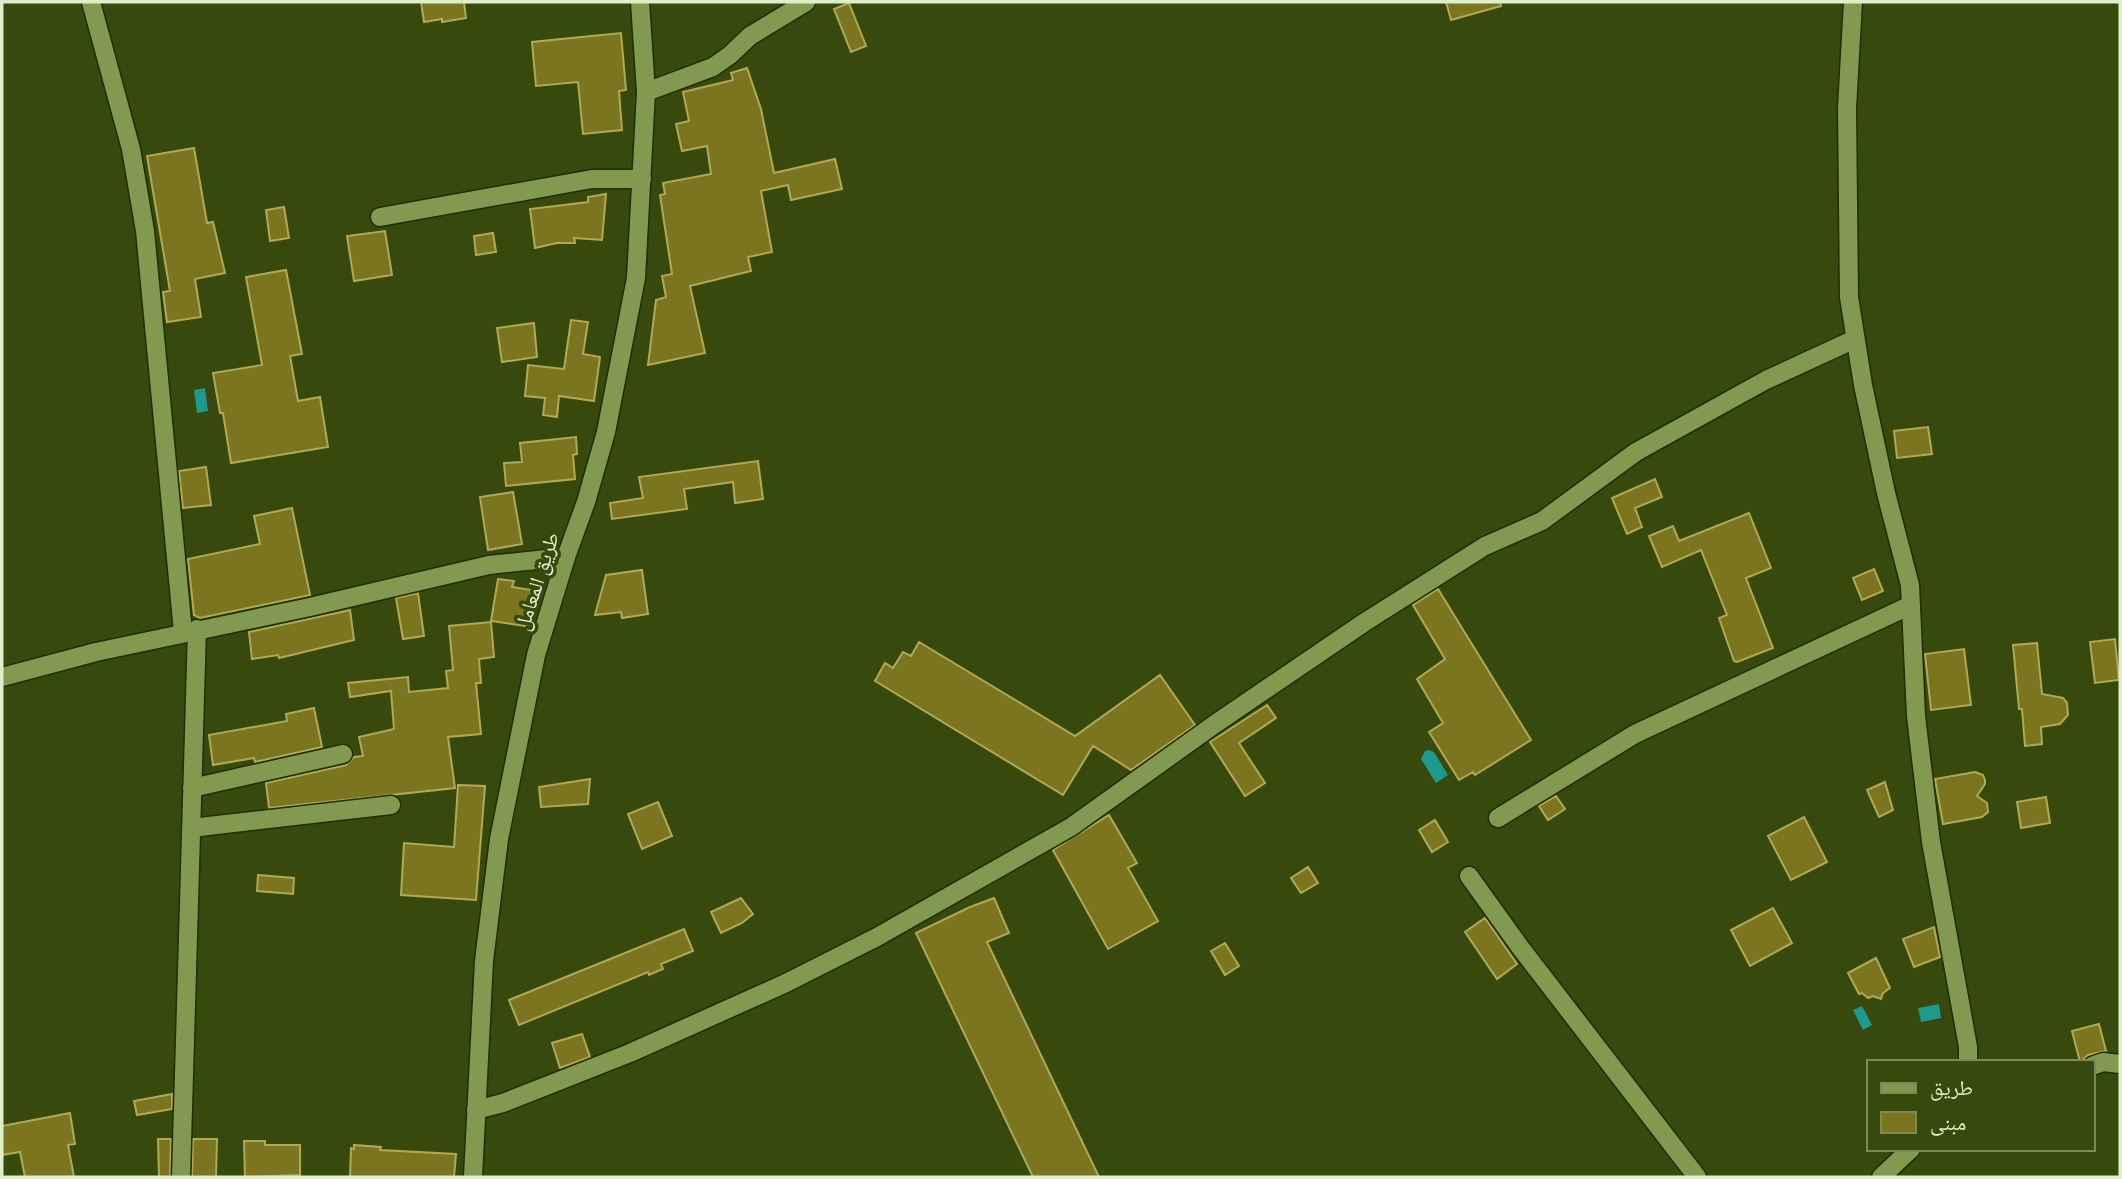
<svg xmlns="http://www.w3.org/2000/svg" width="2122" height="1179" viewBox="0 0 2122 1179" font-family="Ubuntu,'Noto Naskh Arabic',sans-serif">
	<rect width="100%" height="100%" fill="#37490d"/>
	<path fill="#1d9a8e" d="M205,388L208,411L197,413L194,390Z
		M1429,750L1434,752L1448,775L1436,783L1421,759L1425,751Z
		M1939,1004L1941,1018L1921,1022L1918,1008Z
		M1862,1006L1872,1025L1863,1030L1853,1010Z"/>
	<path fill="#7c7520" stroke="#b0a956" stroke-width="2" d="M421,2H464L466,18L442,22V19L424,22Z
		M1446,2H1500L1501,6L1451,20Z
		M849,3L866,46L851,52L834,9Z
		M621,33L626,90L619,91L622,130L583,134L578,82L536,86L532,42Z
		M747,68L761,109L774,173L835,159L842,189L791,200L788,185L761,191L772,252L748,257L751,271L690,286L705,353L648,365L656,300L666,297L662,276L672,274L660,195L665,194L663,183L711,174L707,146L682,151L676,124L689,121L683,92L733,80L731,73Z
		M194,148L207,223L213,222L225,273L195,279L201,317L167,322L163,292L170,291L147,156Z
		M606,194L602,240L574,238L575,243H557L535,248L530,209L588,202V197Z
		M284,207L289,238L270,241L266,210Z
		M385,231L392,275L354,281L347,236Z
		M493,233L496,252L476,255L474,236Z
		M286,270L302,354L290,356L298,401L320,397L328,447L231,463L223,413H220L213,373L262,365L246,277Z
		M571,320L588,322L583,354L600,357L594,401L559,396L557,417L543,415L545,398L525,396L528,365L564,369Z
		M534,323L537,357L502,362L497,328Z
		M1928,427L1932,454L1897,458L1894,431Z
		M576,437L577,454L573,455L575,479L506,486L504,463L522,462L520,443Z
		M758,461L763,499L735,503L733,482L684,489L687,509L612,519L610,503L643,498L639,477Z
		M206,467L211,505L183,508L179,471Z
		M1655,479L1662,497L1635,508L1642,527L1627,534L1612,498Z
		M513,492L522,544L488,550L480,497Z
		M292,508L310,595L200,618L194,615L188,559L260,544L254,516Z
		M1749,513L1771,568L1746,578L1773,648L1737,662L1734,661L1719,618L1727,615L1701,550L1662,567L1649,536L1673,526L1679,541Z
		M1874,569L1883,591L1862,600L1853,578Z
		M642,570L648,614L622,618L621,612L595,615L606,575Z
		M498,579L514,581L512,587L538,591L533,627L491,621Z
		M1438,589L1531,740L1475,775L1473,772L1459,780L1429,732L1443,723L1417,679L1445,659L1413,605Z
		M418,593L424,636L403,639L396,598Z
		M350,610L354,640L279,658L278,655L252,659L249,632Z
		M491,622L494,657L479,659L481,683H476L481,734L448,737L455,788L269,808L266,783L346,765L354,757L363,756L359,737L394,729L391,691L350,697L348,683L408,677L409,692L448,688L446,671L453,670L449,626Z
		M2115,639L2119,680L2095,683L2090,642Z
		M919,642L1075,736L1160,675L1195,725L1131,770L1093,746L1063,795L875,681L885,663L893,668L903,652L911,656Z
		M2037,643L2042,694L2063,698L2067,703L2068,715L2060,724L2041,727L2042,744L2025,746L2022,709H2019L2013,645Z
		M1964,649L1971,705L1931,710L1925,654Z
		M1267,705L1276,718L1239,743L1265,783L1245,796L1210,742Z
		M314,708L322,747L255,762L254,758L213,765L209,735L287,721L286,714Z
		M1975,772L1983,775L1985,780V784L1977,796L1987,803L1988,812L1982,817L1943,824L1935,779Z
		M590,779L588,804L541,807L539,787Z
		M1885,782L1893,810L1879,817L1867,790Z
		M458,785L485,786L476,900L401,895L404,843L454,847Z
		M1556,796L1565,809L1548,820L1539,806Z
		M2046,797L2050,823L2021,828L2017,802Z
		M658,802L672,836L642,849L628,814Z
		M1109,815L1137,863L1128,868L1158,921L1108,949L1053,850Z
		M1804,817L1827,862L1791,880L1768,836Z
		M1435,820L1448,842L1432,852L1419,830Z
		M1308,867L1318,883L1301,893L1291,878Z
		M258,875L294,878L293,894L257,891Z
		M741,898L753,914L742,923L721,933L711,912Z
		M994,898L1009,933L987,942L1099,1177H1033L916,933L970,907Z
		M1773,908L1792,943L1750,966L1731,930Z
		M1485,918L1517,964L1497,979L1465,932Z
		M1934,927L1940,957L1914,967L1903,939Z
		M684,929L693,951L661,964L663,969L649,975L648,972L519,1025L509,1000Z
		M1225,943L1239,966L1225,975L1211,951Z
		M1876,958L1890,988L1883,993L1881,999L1873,996L1868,998L1862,993L1859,994L1848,973Z
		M2099,1024L2106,1051L2088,1055L2080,1062L2072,1031Z
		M582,1034L590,1057L560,1068L552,1043Z
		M172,1094V1109L137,1115L134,1101Z
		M70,1113L75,1144L68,1145L74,1177H25L20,1152L2,1155V1126Z
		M158,1139H171L170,1177H159Z
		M193,1139H217L216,1177H192Z
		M244,1141H265V1145H300V1175L245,1177Z
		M354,1145L381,1147L380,1150L456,1154L454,1177H350L351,1148L354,1149Z"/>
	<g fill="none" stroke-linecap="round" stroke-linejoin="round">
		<g stroke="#212d04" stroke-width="21">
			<path id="street" d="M91,2L131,149L145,231L183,632
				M1853,2L1847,108L1849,297L1863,385L1886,493L1910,585L1916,716L1931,842L1968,1047V1062
				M646,92L713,67L730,55L750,36L806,2
				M380,217L592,179H642
				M2,677L96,652L310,607L489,565L566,557
				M192,788L343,754
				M1498,818L1635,734L1911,605
				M191,828L391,805
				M1469,876L1520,947L1697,1177
				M2092,1066L2103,1062L2120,1064
				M476,1110L503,1103L630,1053L786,983L877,937L1071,827L1215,724L1365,622L1485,546L1542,521L1636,452L1766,380L1855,339
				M181,1177L197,629
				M1881,1177L1911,1149"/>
		</g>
		<g stroke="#212d04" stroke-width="21">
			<path id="secondary" d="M473,1177L484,961L499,839L536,655L566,557L586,502L606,432L636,278L646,92L640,2"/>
		</g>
		<use href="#street" stroke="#819a4f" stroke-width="18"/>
		<use href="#secondary" stroke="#819a4f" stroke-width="18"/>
	</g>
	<g text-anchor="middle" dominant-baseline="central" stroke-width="7" stroke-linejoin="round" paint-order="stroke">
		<g font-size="21" fill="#e0efc9" stroke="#37490d">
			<text transform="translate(536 581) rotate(-72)">طريق المعامل</text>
		</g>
	</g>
	<rect width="2122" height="1179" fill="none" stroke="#e0efc9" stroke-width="7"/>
	<rect x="1867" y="1060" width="228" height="91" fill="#37490d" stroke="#7b8b58" stroke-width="2"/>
	<rect x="1881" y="1083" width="35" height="10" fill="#819a4f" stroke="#7b8b58" stroke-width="2"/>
	<text x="1930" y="1095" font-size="21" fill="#e0efc9">طريق</text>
	<rect x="1881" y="1112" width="35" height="21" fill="#7c7520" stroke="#7b8b58" stroke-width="2"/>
	<text x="1930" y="1130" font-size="21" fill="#e0efc9">مبنى</text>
</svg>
